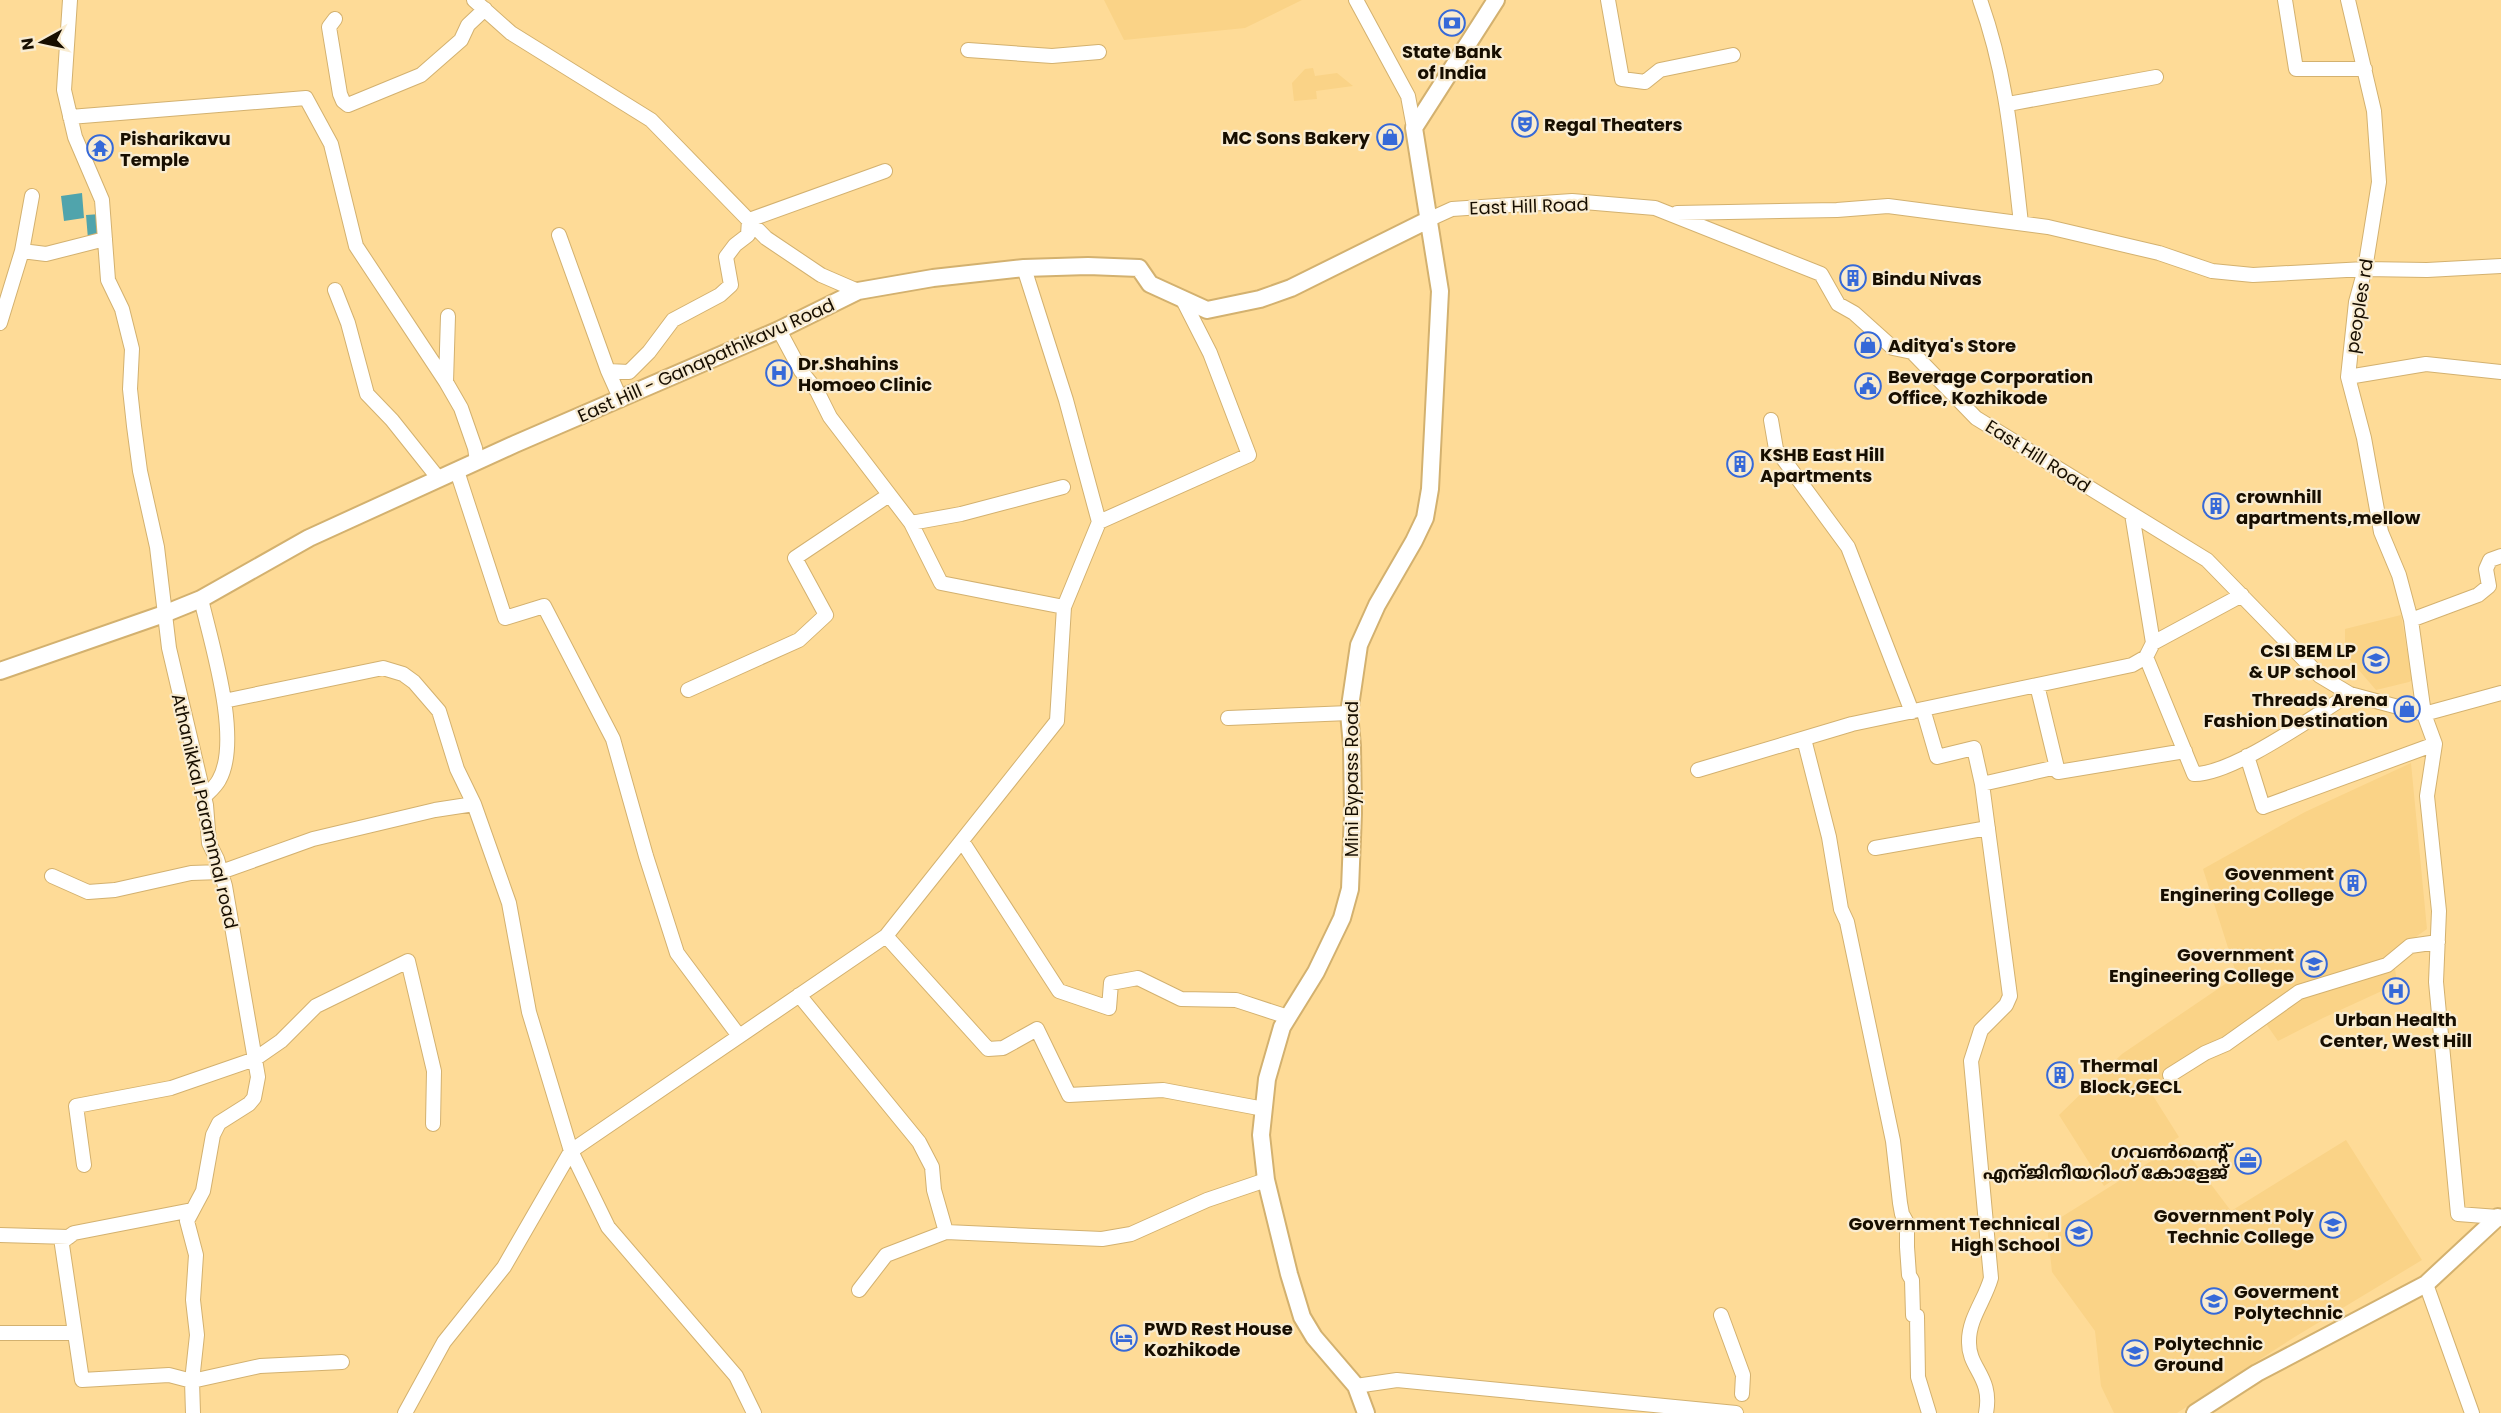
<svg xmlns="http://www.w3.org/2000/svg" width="2501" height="1413" viewBox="0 0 2501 1413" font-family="Poppins,'Noto Sans Malayalam',sans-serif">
	<rect width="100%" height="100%" fill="#fedb97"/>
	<path fill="#fad387" d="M1104,0H1302L1245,28L1124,40Z
		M1313,68L1315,76L1337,73L1353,86L1316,91L1317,99L1294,101L1292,83L1305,69Z
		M2401,615L2412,680L2409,682L2376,690L2345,654V629Z
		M2411,763L2427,929L2393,953L2397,984L2323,1018L2278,1041L2262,1018L2150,1091L2179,1137L2104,1186L2059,1115L2122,1054L2237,976L2203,869L2305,812Z
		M2346,1140L2422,1260L2293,1338L2177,1413H2114L2101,1386L2095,1331L2052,1272L2047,1226L2180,1143L2231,1211Z"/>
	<path fill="#50a4ac" d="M82,193L84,218L64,221L61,196Z
		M101,214L103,237L88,239L86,215Z"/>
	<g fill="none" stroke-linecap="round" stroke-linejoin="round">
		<g stroke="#d3b16f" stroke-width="16">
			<path id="minor" d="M70,0L64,90L75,137L102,200L108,280L122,309L132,349L130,389L134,426L140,471L157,547L169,648L206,805L209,843L217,859L225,886L258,1077L254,1098L249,1104L219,1123L213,1135L203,1191L187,1221L196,1255L193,1300L197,1335L192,1381L193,1413
				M474,0L511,33L651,120L766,238L821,275L858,291
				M1356,0L1408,96L1414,128
				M1608,0L1622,79L1645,82L1660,70L1733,55
				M1980,0C2007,75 2012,145 2021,223
				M2285,0L2296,69H2365
				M2348,0L2374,111L2379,182L2365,269L2356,302L2348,377L2364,438L2381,532L2399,575L2411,620L2424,714L2435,744L2427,796L2439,911L2436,982L2458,1214L2498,1217
				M335,19L329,27L340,94L343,101L348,105L421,75L461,40L468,25L485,9
				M968,50L1052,56L1099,52
				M2008,104L2156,77
				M70,117L306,98L331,144L356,246L446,382
				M1677,213L1837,210L1888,206L2048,227L2159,253L2212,271L2253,275L2365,269L2427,270L2501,266
				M1430,219L1452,209L1572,201L1655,208L1821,274L1838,304L1854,313L1893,348L1912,352L1976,418L2207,560L2320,676L2350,694L2424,714L2501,693
				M559,235L608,371L621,400
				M22,251L46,254L105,239
				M335,290L348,323L367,394L392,420L439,479
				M448,316L446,382L461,408L475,448L477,461
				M0,323L22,251L32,196
				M779,330L801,371L817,391L830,417L911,523L961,514L1063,487
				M608,371L629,372L649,352L673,320L720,295L731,285L726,257L735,245L748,235L749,220L885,171
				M2348,377L2426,364L2501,372
				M1771,420L1776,449L1848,547L1912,712
				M457,471L505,618L544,606L613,739L646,856L677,953L739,1036
				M1099,522L1249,455L1210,353L1183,300
				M911,523L941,583L1064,607
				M201,599C211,642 242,740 219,780C216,786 209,792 204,797
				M2411,620L2478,595L2489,586L2486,569L2490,560L2501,556
				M2153,643L2242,595
				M2146,657L2194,774C2232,775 2315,715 2350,694
				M2037,685L2058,772L2185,751
				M688,690L799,640L826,615L795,558L889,495
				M224,701L383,668L403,674L414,682L439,711L457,769L474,804
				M1923,709L1937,757L1974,748L1982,784L2057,767
				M1228,718L1349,713
				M1804,739L1829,837L1841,909L1847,922L1893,1141L1900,1203L1902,1214L1907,1223V1247L1909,1275L1912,1280L1913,1315L1917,1316L1918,1377L1929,1413
				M2247,756L2263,807L2435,744
				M1698,770L1852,724L2132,665L2146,657L2153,643L2132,514
				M1982,784L2010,996L2006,1005L1981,1030L1971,1061L1991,1278C1985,1300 1969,1318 1969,1341C1968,1369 1993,1376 1986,1413
				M962,841L1059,991L1109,1008L1111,983L1138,978L1181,999L1236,1000L1288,1017
				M1875,848L1988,828
				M52,876L88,892L115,890L191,873L221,872L313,839L435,810L474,804L509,903L529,1012L571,1151L608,1227L736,1376L754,1413
				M886,936L988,1049L1003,1048L1037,1029L1069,1095L1163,1090L1264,1109
				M799,995L919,1142L932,1167L934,1190L946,1232
				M2170,1075L2205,1053L2226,1044L2299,992L2387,965L2410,946L2438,942
				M84,1165L76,1106L171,1088L255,1059L281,1041L316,1006L408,961L434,1071L433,1124
				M192,1210L74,1233L63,1241L62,1245L82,1380L169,1375L192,1381L260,1366L342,1362
				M0,1235L69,1237
				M2426,1284L2472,1413
				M859,1290L886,1255L946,1232L1102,1239L1131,1234L1207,1200L1266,1180
				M1721,1315L1743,1375L1742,1394
				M0,1333H75
				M1356,1386L1397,1380L1736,1413
				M405,1413L444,1342L504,1267L571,1151L886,936L1057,721L1064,607L1099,522L1066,400L1024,268"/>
		</g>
		<g stroke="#d3b16f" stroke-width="20">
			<path id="major" d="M0,671L164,614L201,599L309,538L515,444L779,330L858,291L933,278L1024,268L1088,266L1139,268L1150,284L1207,310L1260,299L1291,288L1430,219
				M1366,1413L1356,1386L1314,1337L1302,1317L1289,1274L1266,1180L1261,1135L1267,1079L1282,1027L1316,972L1342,918L1350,889L1353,813L1352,746L1349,713L1359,645L1377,605L1414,541L1425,518L1430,489L1440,291L1414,128L1496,0
				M2195,1413L2257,1373L2426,1284L2498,1217L2501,1218"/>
		</g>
		<use href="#minor" stroke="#fff" stroke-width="14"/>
		<use href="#major" stroke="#fff" stroke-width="16"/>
	</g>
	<defs>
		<g id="bank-ring" transform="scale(1.35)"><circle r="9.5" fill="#f9ecd1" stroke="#3669d8" stroke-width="1.5"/><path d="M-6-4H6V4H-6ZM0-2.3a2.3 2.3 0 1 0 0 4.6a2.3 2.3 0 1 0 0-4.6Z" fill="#3669d8"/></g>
		<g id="theatre-ring" transform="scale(1.35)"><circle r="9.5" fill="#f9ecd1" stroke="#3669d8" stroke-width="1.5"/><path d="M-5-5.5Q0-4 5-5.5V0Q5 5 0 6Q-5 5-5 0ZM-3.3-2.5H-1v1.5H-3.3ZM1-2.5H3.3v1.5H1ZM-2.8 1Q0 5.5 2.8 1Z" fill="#3669d8"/></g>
		<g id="shop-ring" transform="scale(1.35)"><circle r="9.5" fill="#f9ecd1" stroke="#3669d8" stroke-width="1.5"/><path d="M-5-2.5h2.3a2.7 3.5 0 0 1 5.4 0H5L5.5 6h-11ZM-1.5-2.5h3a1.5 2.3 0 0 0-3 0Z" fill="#3669d8"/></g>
		<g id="temple-ring" transform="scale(1.35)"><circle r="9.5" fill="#f9ecd1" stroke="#3669d8" stroke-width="1.5"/><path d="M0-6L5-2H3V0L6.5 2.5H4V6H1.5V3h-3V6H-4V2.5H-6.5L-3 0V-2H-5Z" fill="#3669d8"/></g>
		<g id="building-ring" transform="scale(1.35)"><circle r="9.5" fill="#f9ecd1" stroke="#3669d8" stroke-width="1.5"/><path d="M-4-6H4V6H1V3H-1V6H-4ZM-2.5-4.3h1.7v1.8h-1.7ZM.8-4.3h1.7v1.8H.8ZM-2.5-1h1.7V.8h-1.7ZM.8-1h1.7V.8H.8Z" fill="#3669d8"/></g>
		<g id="hospital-ring" transform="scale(1.35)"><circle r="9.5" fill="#f9ecd1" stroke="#3669d8" stroke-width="1.5"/><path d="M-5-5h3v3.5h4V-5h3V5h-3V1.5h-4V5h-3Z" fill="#3669d8"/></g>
		<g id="civic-ring" transform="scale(1.35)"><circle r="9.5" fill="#f9ecd1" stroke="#3669d8" stroke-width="1.5"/><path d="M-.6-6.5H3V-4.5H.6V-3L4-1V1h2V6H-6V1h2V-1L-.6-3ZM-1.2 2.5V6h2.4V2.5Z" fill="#3669d8"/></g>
		<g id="school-ring" transform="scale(1.35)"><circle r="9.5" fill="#f9ecd1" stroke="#3669d8" stroke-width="1.5"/><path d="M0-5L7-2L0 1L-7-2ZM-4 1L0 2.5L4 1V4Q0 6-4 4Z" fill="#3669d8"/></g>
		<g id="university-ring" transform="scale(1.35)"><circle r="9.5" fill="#f9ecd1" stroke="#3669d8" stroke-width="1.5"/><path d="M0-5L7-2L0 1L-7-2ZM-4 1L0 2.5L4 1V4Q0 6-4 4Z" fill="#3669d8"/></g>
		<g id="office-ring" transform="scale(1.35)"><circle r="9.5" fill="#f9ecd1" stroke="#3669d8" stroke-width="1.5"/><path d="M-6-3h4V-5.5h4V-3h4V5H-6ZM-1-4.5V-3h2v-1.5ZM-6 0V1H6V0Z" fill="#3669d8"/></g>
		<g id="hotel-ring" transform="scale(1.35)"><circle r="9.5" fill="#f9ecd1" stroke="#3669d8" stroke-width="1.5"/><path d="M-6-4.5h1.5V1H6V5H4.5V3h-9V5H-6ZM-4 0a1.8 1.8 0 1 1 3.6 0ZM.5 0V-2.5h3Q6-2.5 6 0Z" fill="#3669d8"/></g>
	</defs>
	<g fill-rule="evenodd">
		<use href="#bank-ring" x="1452" y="23"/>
		<use href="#theatre-ring" x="1525" y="124"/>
		<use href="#shop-ring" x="1390" y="137"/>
		<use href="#temple-ring" x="100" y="148"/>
		<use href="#building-ring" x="1853" y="278"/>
		<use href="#shop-ring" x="1868" y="345"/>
		<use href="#hospital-ring" x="779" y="373"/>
		<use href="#civic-ring" x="1868" y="386"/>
		<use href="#building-ring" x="1740" y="464"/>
		<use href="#building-ring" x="2216" y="506"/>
		<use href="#school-ring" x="2376" y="660"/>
		<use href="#shop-ring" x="2407" y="709"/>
		<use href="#building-ring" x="2353" y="883"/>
		<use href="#university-ring" x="2314" y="964"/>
		<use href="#hospital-ring" x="2396" y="991"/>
		<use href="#building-ring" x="2060" y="1075"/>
		<use href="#office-ring" x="2248" y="1161"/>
		<use href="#university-ring" x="2333" y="1225"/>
		<use href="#school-ring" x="2079" y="1233"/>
		<use href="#university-ring" x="2214" y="1301"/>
		<use href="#hotel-ring" x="1124" y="1338"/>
		<use href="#university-ring" x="2135" y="1353"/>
	</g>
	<g text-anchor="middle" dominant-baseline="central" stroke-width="4.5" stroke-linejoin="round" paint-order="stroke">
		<g font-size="18" font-weight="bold" fill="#170e00" stroke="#f9ecd1" text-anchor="start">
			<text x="1452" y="51" text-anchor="middle">State Bank<tspan x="1452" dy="21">of India</tspan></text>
			<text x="1544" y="124">Regal Theaters</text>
			<text x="1370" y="137" text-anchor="end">MC Sons Bakery</text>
			<text x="120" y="138">Pisharikavu<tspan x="120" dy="21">Temple</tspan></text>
			<text x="1872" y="278">Bindu Nivas</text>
			<text x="1888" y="345">Aditya's Store</text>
			<text x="798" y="363">Dr.Shahins<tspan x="798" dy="21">Homoeo Clinic</tspan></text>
			<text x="1888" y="376">Beverage Corporation<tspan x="1888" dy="21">Office, Kozhikode</tspan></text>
			<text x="1760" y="454">KSHB East Hill<tspan x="1760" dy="21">Apartments</tspan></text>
			<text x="2236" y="496">crownhill<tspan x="2236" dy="21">apartments,mellow</tspan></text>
			<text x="2356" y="650" text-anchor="end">CSI BEM LP<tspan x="2356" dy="21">&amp; UP school</tspan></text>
			<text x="2388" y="699" text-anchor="end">Threads Arena<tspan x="2388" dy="21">Fashion Destination</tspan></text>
			<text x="2334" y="873" text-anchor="end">Govenment<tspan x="2334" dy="21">Enginering College</tspan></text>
			<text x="2294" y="954" text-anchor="end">Government<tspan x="2294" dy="21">Engineering College</tspan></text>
			<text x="2396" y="1019" text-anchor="middle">Urban Health<tspan x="2396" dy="21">Center, West Hill</tspan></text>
			<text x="2080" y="1065">Thermal<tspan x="2080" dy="21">Block,GECL</tspan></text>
			<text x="2228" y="1151" text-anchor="end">ഗവൺമെന്റ്<tspan x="2228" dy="21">എന്ജിനീയറിംഗ് കോളേജ്</tspan></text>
			<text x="2314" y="1215" text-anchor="end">Government Poly<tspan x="2314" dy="21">Technic College</tspan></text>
			<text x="2060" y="1223" text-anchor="end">Government Technical<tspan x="2060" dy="21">High School</tspan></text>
			<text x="2234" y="1291">Goverment<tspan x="2234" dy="21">Polytechnic</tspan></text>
			<text x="1144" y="1328">PWD Rest House<tspan x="1144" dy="21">Kozhikode</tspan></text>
			<text x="2154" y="1343">Polytechnic<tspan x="2154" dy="21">Ground</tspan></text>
		</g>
		<g font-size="18" fill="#170e00" stroke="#f9ecd1">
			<text transform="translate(1529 206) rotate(-2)">East Hill Road</text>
			<text transform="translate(2359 306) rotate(-81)">peoples rd</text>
			<text transform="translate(706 360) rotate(-24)">East Hill - Ganapathikavu Road</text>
			<text transform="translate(2038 456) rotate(32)">East Hill Road</text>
			<text transform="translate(1351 779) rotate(-90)">Mini Bypass Road</text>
			<text transform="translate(205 811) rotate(77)">Athanikkal Parammal road</text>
		</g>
	</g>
	<g transform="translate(42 42) rotate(262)" stroke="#f9ecd1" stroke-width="4.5" paint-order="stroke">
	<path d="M0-4.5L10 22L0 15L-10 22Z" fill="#170e00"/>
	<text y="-9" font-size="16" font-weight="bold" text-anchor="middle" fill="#170e00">N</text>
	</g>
</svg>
